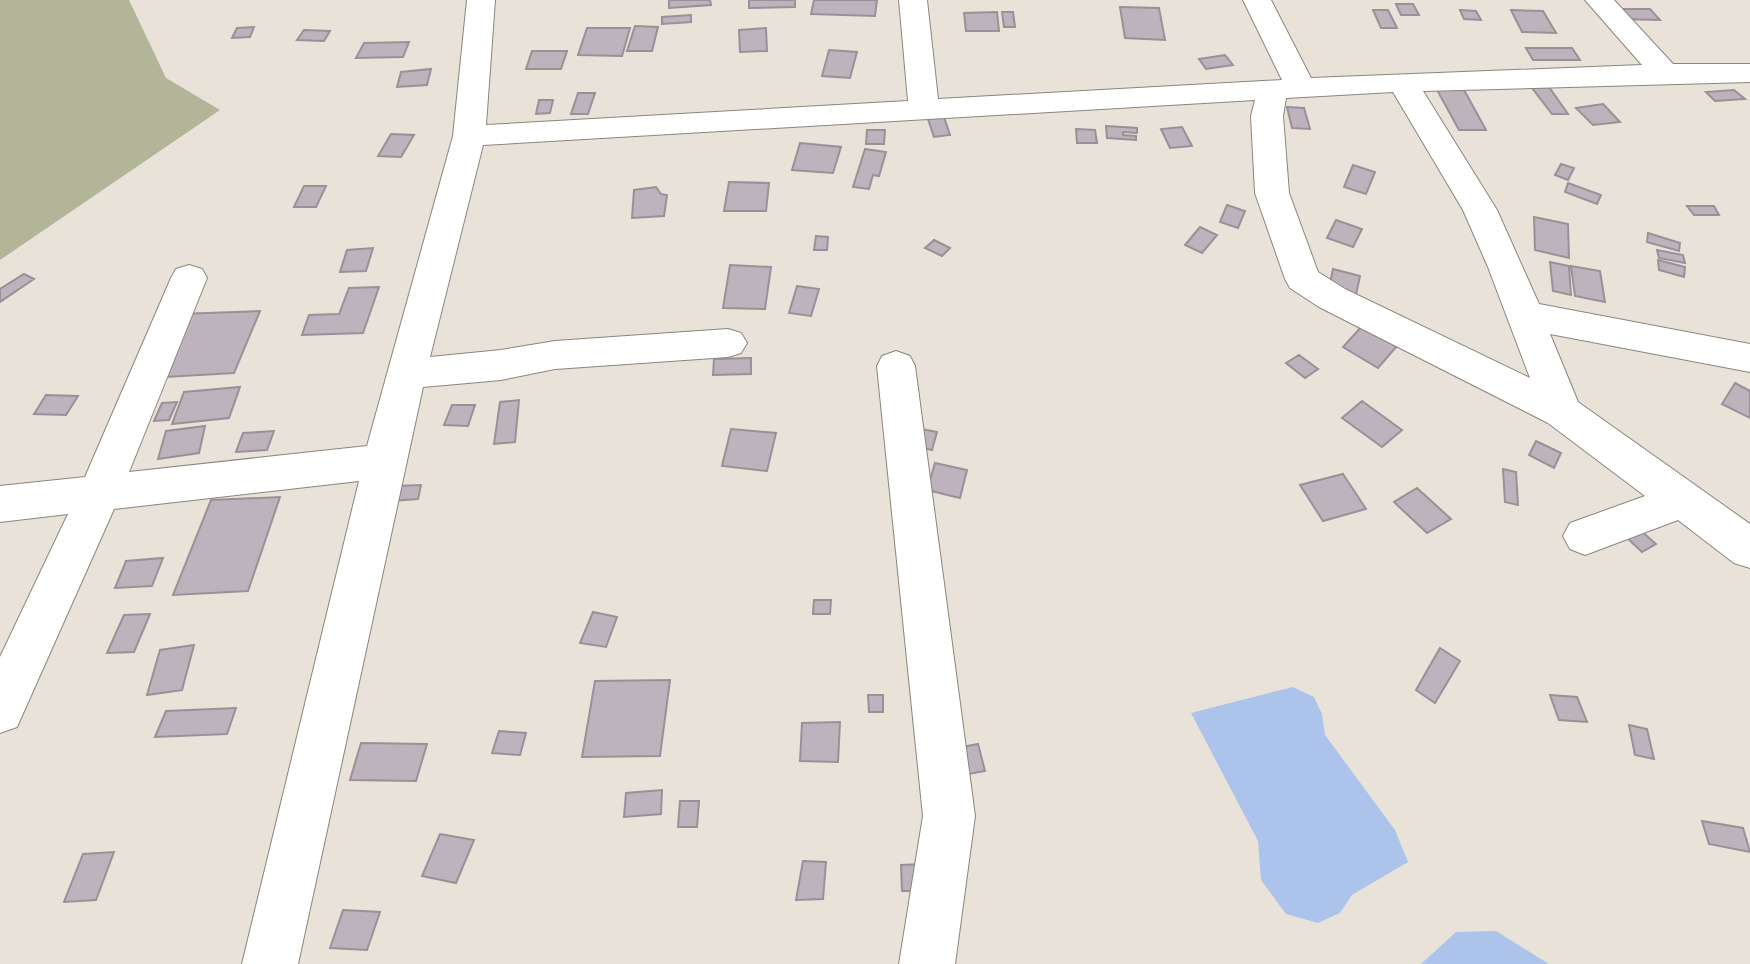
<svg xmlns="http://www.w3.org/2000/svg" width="1750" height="964" viewBox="0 0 1750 964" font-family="'Roboto Condensed',sans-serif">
	<rect width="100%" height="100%" fill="#e9e2d8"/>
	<path fill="#b2b598" d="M0,0H129L166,78L220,110L0,260Z"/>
	<path fill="#acc4ec" d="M1293,687L1314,697L1322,714L1325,735L1395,830L1408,862L1352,895L1340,913L1318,923L1286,914L1261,880L1258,841L1191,713Z
		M1496,931L1549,964H1421L1456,932Z"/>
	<path fill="#bdb3bc" stroke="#999098" stroke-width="2" d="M669,0H710L711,5L669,8Z
		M749,0H795V7L749,8Z
		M814,0H877L875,16L811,14Z
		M1396,4H1413L1419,15H1401Z
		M1120,7L1159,8L1165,40L1125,38Z
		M1609,9H1650L1660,20L1617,19Z
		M1373,10H1388L1397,28H1381Z
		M1460,10L1476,11L1481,20L1464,19Z
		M1511,10L1543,11L1556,33L1522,32Z
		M997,12L999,31H966L964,13Z
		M1002,12H1013L1015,27H1004Z
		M691,15V22L662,24V17Z
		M635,26L658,27L652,51H627Z
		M254,27L250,37L232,38L237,28Z
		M587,28H630L622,56L578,55Z
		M766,28L767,51L740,52L739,30Z
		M304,30L330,31L324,41L297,40Z
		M409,42L403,57L356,58L364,43Z
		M1526,48H1572L1580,60H1533Z
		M829,50L857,52L850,78L822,76Z
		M532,51H567L561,69H526Z
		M1225,55L1233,65L1206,69L1199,59Z
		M431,69L427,85L397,87L401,72Z
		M1549,87L1568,114H1552L1532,88Z
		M1436,88H1463L1486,130H1459Z
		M1734,90L1745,99L1715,101L1706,92Z
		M578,93H595L588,114H571Z
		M539,100H553L550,113L536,114Z
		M1603,104L1620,122L1593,125L1576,108Z
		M1287,107L1304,108L1310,129L1292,128Z
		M943,114L950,135L934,137L927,116Z
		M1106,126L1137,128V133L1123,132V135L1136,136V140L1107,138Z
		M1182,127L1192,146L1170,148L1161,129Z
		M1076,129L1095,130L1097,143H1077Z
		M867,130H885L884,144H866Z
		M391,134L414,135L401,157L378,156Z
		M800,143L841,147L833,173L792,170Z
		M865,149L886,152L879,176L873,175L869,189L853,187Z
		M1561,164L1574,168L1568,180L1555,175Z
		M1353,165L1375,172L1366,194L1344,187Z
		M729,182L769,183L766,211H724Z
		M1568,183L1601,195L1597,204L1565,192Z
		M304,186H326L316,207H294Z
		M656,187L661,194L667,195L664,216L632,218L634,190Z
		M1227,205L1245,211L1238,228L1220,222Z
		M1687,206H1714L1719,215H1694Z
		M1534,217L1568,224L1569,258L1535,250Z
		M1336,220L1362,229L1353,247L1327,238Z
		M1200,227L1217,235L1202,253L1185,245Z
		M1648,233L1680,243L1679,251L1647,242Z
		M816,236L828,237L827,250H814Z
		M934,240L950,248L942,256L925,248Z
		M373,248L366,271L340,272L347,250Z
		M1657,250L1683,255L1685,263L1659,258Z
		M1658,260L1685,267L1684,277L1659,270Z
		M1550,262L1569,266L1571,295L1553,291Z
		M730,265L771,267L765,309L723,308Z
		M1571,266L1600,271L1605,302L1575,296Z
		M1333,269L1360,276L1356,295L1329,287Z
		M24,274L34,279L0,302V289Z
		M797,286L819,289L811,316L789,313Z
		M379,287L363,333L302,335L309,315L339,314L349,288Z
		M260,311L234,373L149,378L179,314Z
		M1362,326L1397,346L1378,368L1343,347Z
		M1299,355L1318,369L1305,378L1286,363Z
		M751,358V374L713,375L714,359Z
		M1735,383L1750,391V418L1722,404Z
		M240,387L229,418L172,424L184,392Z
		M46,395L78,396L66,415L34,414Z
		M519,400L515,442L494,444L500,402Z
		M1362,401L1402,430L1382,447L1342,418Z
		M177,402L169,420L154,421L162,403Z
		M452,405H475L468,426L444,425Z
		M205,426L199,453L158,459L166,431Z
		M917,428L937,432L932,450L913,446Z
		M731,429L776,433L767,471L722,466Z
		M274,431L267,450L236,452L243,433Z
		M1536,441L1561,453L1554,468L1529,455Z
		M935,463L967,470L960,498L927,490Z
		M1503,469L1516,472L1518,505L1505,502Z
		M1343,474L1366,509L1323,521L1300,485Z
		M421,485L418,499L391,501L395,486Z
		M1417,488L1451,519L1427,533L1394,502Z
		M280,497L248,591L173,595L211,500Z
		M1639,529L1656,544L1642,552L1625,536Z
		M163,558L152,586L115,588L126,561Z
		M814,600H831L830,614H813Z
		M593,612L617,617L606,647L580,643Z
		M150,614L134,652L107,653L124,615Z
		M194,645L182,690L147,695L160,650Z
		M1440,648L1460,661L1435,703L1416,690Z
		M670,680L660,756L582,757L595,681Z
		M868,695H883V712H869Z
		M1550,695L1577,697L1587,722L1559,720Z
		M236,708L227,734L155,737L166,711Z
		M840,722L838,762L800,761L802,723Z
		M1629,725L1647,729L1654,759L1635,755Z
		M499,731L526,733L520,755L492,753Z
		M361,743L427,744L416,781L350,780Z
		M978,744L985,771L957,776L952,749Z
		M662,790L661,814L624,817L626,793Z
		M680,801H699L697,827H678Z
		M1702,821L1743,828L1750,852L1709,844Z
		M440,834L474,840L456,883L422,876Z
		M114,852L96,900L64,902L83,854Z
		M803,861L826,862L823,899L796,900Z
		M923,864L925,891H902L901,865Z
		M343,910L380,912L367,950L330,948Z"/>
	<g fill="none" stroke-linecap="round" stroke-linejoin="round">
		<g stroke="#8b857b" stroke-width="2">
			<path id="street" d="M467,0H495L486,125L908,101L899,0H927L938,99L1282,80L1243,0H1271L1311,78L1642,65L1585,0H1614L1673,64H1750V82L1423,91L1497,210L1539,304L1750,344V372L1550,334L1578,402L1750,524V568L1734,563L1678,520L1585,555L1570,549L1563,536L1570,523L1645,496L1548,423L1319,307L1290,288L1285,279L1255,193L1251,116L1255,100L483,145L430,357L501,350L555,341L728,329L741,333L747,343L741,353L728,357L555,369L501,380L423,387L298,964H242L359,481L114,509L17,727L0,733V657L68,514L0,522V486L85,477L171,278L176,269L189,265L202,269L207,278L129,472L367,446L453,136ZM1393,92L1463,210L1488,267L1530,378L1345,289L1318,272L1289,193L1283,116L1286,98Z
				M896,351L910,356L915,366L975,816L955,964H899L923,816L877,366L882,356Z"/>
		</g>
		<use href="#street" fill="#fff" fill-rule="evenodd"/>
	</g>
</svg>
